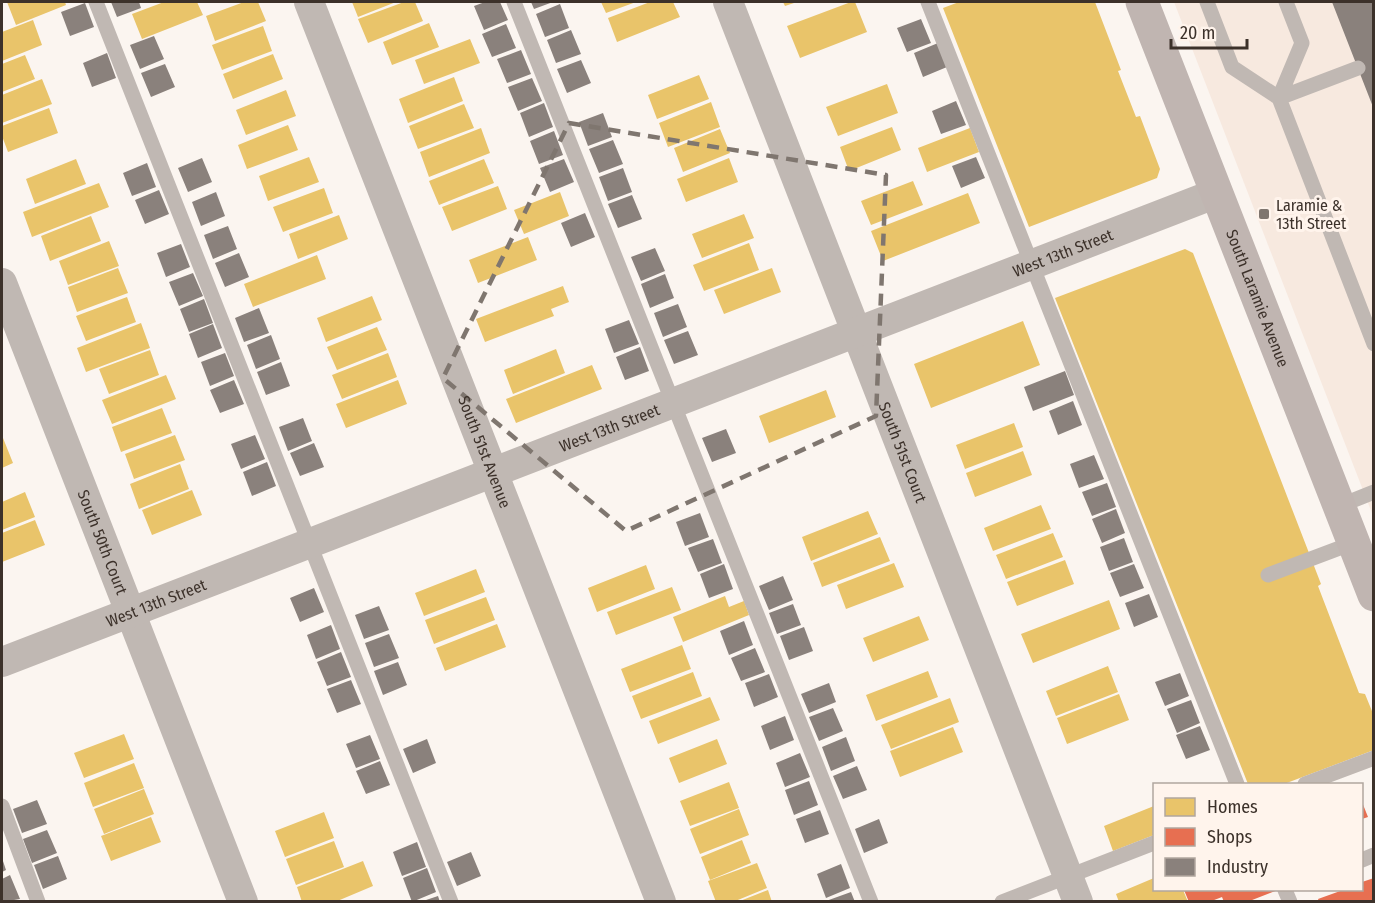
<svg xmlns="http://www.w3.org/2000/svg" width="1375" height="903" viewBox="0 0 1375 903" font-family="'Fira Sans Condensed',sans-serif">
	<rect width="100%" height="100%" fill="#fbf5f0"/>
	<path fill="#f7e9df" d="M1174,2H1373V516Z"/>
	<path fill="#e9c46a" d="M7,2H65L66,5L16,25Z
		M164,2H197L203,15L142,39L132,14Z
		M244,2H258L266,21L215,41L206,16Z
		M352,2H396L358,17Z
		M404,2H415L423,21L368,43L358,19Z
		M601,2H636L606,13Z
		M650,2H673L680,17L617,42L608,18Z
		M783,2H797L785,6Z
		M851,2H855L867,32L800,58L787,26Z
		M959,2H1095L1121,70L1118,71L1136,117L1140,116L1160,169L1157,178L1029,227L943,8Z
		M33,20L42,45L2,61V32Z
		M429,23L439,47L392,65L383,42Z
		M263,26L272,51L222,70L212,45Z
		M470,39L480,63L424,84L415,60Z
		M273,54L283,79L233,99L223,74Z
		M25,55L35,79L2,92V64Z
		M699,75L709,99L657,119L648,95Z
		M454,77L463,101L408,123L399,99Z
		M42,79L52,104L2,123V95Z
		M887,84L898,113L838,136L826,107Z
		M286,90L296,116L246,135L236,110Z
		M711,102L720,127L668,147L659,123Z
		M464,104L474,128L418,149L409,126Z
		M49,108L58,133L8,152L2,136V126Z
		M288,125L298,150L247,169L238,145Z
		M892,127L901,150L849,171L840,147Z
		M481,128L490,153L429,177L420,152Z
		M970,128L979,152L927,172L918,148Z
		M720,129L730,153L683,172L674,148Z
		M309,157L319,182L268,201L259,176Z
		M729,158L738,182L686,202L677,179Z
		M76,159L86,184L35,204L26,179Z
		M484,159L494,183L439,205L429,181Z
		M913,181L923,205L871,225L861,201Z
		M99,183L109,207L32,237L23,212Z
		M498,186L507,209L452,231L442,207Z
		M324,188L333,213L283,232L273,207Z
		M560,192L569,216L524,234L514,210Z
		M968,193L980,223L883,261L871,231Z
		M744,214L754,238L702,258L692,234Z
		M339,215L348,239L298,259L289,234Z
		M91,216L101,241L50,261L41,236Z
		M528,237L537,260L478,283L469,260Z
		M109,241L119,266L68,285L59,261Z
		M749,243L759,270L704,291L693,265Z
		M1185,249L1193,253L1321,584L1318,586L1359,693L1365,694L1374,716V750L1284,784H1248L1055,298Z
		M317,255L326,279L253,307L244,284Z
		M118,268L128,293L77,312L68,287Z
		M772,268L781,292L724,314L714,290Z
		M563,286L569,302L551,309L554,316L485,342L476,319Z
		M372,296L382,320L326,342L317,318Z
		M127,297L136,322L86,341L76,316Z
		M1023,321L1040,365L931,408L914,364Z
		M141,323L150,348L86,372L77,348Z
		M377,327L387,350L337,370L327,347Z
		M556,349L565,373L513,394L504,370Z
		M150,350L159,375L109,394L99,369Z
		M388,353L397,377L342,399L332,375Z
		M592,365L602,389L516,423L506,399Z
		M166,375L176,399L112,424L102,400Z
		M398,380L407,404L346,428L336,404Z
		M826,390L836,417L769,443L759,416Z
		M162,408L172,433L121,452L112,427Z
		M1014,423L1023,447L965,469L956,445Z
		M175,435L185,460L134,479L125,454Z
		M3,438L13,463L2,468V439Z
		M1023,451L1032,475L975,497L966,473Z
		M180,464L189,489L139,509L130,484Z
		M192,490L202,515L152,535L142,510Z
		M25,492L35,517L2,530V502Z
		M1041,505L1051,529L993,551L984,528Z
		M868,511L878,534L811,561L802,537Z
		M35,520L45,545L2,562V533Z
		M1053,533L1063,557L1006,579L996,555Z
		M880,537L890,561L822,587L813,563Z
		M1065,560L1074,584L1017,606L1007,582Z
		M894,563L904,587L846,609L837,585Z
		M646,565L655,589L597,612L588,588Z
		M476,569L485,592L424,616L415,593Z
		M672,587L681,610L616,635L607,612Z
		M725,596L729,607L744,601L749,615L683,642L673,617Z
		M486,597L495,620L434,644L425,620Z
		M1109,600L1120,629L1033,663L1021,634Z
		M919,616L929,640L873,662L863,638Z
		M497,624L506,647L445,671L436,648Z
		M682,645L691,669L630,692L621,669Z
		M1108,666L1118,692L1056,716L1046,691Z
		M928,671L938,697L876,721L866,695Z
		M693,672L702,696L641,719L632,696Z
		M1119,694L1129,720L1067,744L1057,718Z
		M710,697L720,720L658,744L649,721Z
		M950,698L959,722L891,749L881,725Z
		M953,727L963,752L900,777L890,751Z
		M124,734L134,759L84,778L74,753Z
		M717,739L727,764L679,783L669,758Z
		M134,763L144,788L93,807L84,783Z
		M729,782L739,808L690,826L680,801Z
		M144,789L154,814L104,834L94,809Z
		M1154,806V835L1113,851L1104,826Z
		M739,809L749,835L700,854L690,829Z
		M324,812L334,838L285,857L275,831Z
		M151,817L161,842L111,861L101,836Z
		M742,840L751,863L710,880L701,857Z
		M334,841L344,867L296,885L286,859Z
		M363,861L373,886L335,902H302L297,887Z
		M757,863L767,888L733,902H716L708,881Z
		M1154,878V890H1183L1188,902H1119L1116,894Z
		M768,890L772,902H740V901Z"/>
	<path fill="#e76f51" d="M1362,802L1368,817L1362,819Z
		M1374,878V902H1319L1318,899L1343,890H1362V882Z
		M1184,890H1278L1247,902H1224L1222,897L1209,902H1189Z"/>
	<path fill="#8a817c" d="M111,2H139L141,8L117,17Z
		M485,2H500L508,20L484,30L474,6Z
		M531,2H553L534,9Z
		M1332,2H1374V107H1373Z
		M85,3L94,27L70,36L61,12Z
		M560,4L569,28L545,37L536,14Z
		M921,19L931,43L907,52L897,28Z
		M506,24L516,48L492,57L482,34Z
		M571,30L581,54L556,63L547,40Z
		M154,36L164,59L140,69L130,45Z
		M938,43L947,67L923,77L914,53Z
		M521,50L531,74L507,83L497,59Z
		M107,53L116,78L92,87L83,63Z
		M581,60L591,83L567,93L557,69Z
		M165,64L175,87L151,97L141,73Z
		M532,78L542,101L518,111L508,87Z
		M956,101L966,125L941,134L932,111Z
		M544,103L553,127L529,137L520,113Z
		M603,113L612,137L588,146L579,122Z
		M554,131L563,155L539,164L530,141Z
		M613,140L623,164L599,173L589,149Z
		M976,157L985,178L961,188L952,166Z
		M202,158L212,182L188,192L178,168Z
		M564,159L574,182L550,192L540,168Z
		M147,163L156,187L132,196L123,173Z
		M623,168L632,192L608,201L599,177Z
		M159,190L169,214L145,224L135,200Z
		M216,192L225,216L201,226L192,202Z
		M632,195L642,219L618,228L608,204Z
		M585,213L595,237L571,247L561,223Z
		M228,226L237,249L213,259L204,235Z
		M181,244L190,267L166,277L157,253Z
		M655,248L665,271L641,281L631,257Z
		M239,253L249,277L225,287L215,263Z
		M193,273L203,296L179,306L169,282Z
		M665,274L674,298L650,308L641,284Z
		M204,299L213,323L189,332L180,309Z
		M678,304L687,327L663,337L654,313Z
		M259,308L269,333L244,342L235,318Z
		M629,320L639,344L614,353L605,329Z
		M213,324L222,348L198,358L189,334Z
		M688,331L698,355L674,364L664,340Z
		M271,335L280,359L256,369L247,345Z
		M640,347L649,371L625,380L616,357Z
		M225,353L234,376L210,386L201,362Z
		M281,362L290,386L266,395L257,372Z
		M1065,371L1074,395L1033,411L1024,387Z
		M234,380L244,404L220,413L210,390Z
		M1073,401L1082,425L1058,435L1049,411Z
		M303,418L312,441L288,451L279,427Z
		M726,429L736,453L712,462L702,438Z
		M255,435L265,459L241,469L231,444Z
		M314,443L324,467L300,476L290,453Z
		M1094,455L1104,479L1079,488L1070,464Z
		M267,462L276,486L252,496L243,472Z
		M1107,483L1116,507L1092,516L1082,492Z
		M1116,509L1125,533L1102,543L1092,519Z
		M700,513L709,537L685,546L676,522Z
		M1124,538L1133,562L1109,571L1100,547Z
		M713,539L722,563L698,572L688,548Z
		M724,564L733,589L709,598L700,574Z
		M1134,564L1144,588L1120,597L1110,573Z
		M783,576L793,600L769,610L759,586Z
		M314,588L324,612L300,622L290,598Z
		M1149,594L1158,617L1134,627L1125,603Z
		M793,604L801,625L777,634L769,613Z
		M379,606L389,630L364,639L355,615Z
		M744,621L753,645L729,655L720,631Z
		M331,625L340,649L316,659L307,635Z
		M804,627L813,651L789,660L780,636Z
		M389,634L399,658L374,667L365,643Z
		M755,648L765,672L741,681L731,658Z
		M341,652L351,677L327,686L317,662Z
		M398,662L407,685L383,695L374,671Z
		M1180,673L1189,696L1165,706L1155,682Z
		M769,674L778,697L754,707L745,683Z
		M351,680L361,704L337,713L327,689Z
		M829,683L836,702L809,713L801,694Z
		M1191,700L1200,723L1177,733L1167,709Z
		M833,708L843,731L819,741L809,717Z
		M785,716L794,740L770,750L761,726Z
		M1200,726L1210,750L1186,759L1176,735Z
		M370,735L380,759L356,768L346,744Z
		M846,737L855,761L831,771L822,747Z
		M427,739L436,763L413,773L403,749Z
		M800,753L810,777L785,787L776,763Z
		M380,761L390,785L366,794L356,771Z
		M857,766L867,790L843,799L833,776Z
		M809,781L818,805L794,815L785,790Z
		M37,800L47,824L22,833L13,809Z
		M820,810L829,834L805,843L796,819Z
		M879,819L888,843L864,853L855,829Z
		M47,830L57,853L32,863L23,839Z
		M417,842L426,867L402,876L393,852Z
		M471,852L481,876L457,886L447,862Z
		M58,856L67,879L43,889L34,865Z
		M2,858L6,870L2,872Z
		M841,864L850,888L826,898L817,874Z
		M427,868L436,892L412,902L403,878Z
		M10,875L20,899L2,902V879Z
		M851,892L855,902H827L826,901Z
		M438,896L440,902H423V901Z"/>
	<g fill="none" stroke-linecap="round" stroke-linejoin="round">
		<path stroke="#c0b8b3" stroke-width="15" d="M96,2L451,902
			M514,2L871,902
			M928,2L1237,784
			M1207,2L1232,67L1279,98L1358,68
			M1286,2L1302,43L1279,98L1374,344
			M1339,506L1374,492
			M1268,575L1353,543
			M1305,784L1374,758
			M2,806L38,902
			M1362,860L1374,855
			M1285,890L1290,902
			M1002,902L1154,843"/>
		<g stroke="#c0b8b3" stroke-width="30">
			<path id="s1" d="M309,2L661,902"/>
			<path id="s2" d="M728,2L1078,902"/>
			<path id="s3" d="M2,283L243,902"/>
			<path id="s4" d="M2,662L1217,193"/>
		</g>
		<path stroke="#c0b5b1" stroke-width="33" id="s5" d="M1142,2L1374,595"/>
	</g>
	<path fill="none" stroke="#7f766f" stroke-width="4.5" stroke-dasharray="12 8" stroke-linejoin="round" d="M569,123L886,175L876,416L626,531L443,378Z"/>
	<rect fill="#7f766f" stroke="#fff4ec" stroke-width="2" x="1258" y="208" width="12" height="12" rx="3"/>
	<g text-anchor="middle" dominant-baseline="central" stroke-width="6" stroke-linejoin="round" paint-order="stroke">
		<g font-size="16" fill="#3c312a" stroke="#fff4ec" text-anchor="start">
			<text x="1276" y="205">Laramie &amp;<tspan x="1276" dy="18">13th Street</tspan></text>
		</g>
		<g font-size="16" fill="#3c312a" stroke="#fff4ec">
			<text stroke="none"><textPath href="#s4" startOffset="1137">West 13th Street</textPath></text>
			<text stroke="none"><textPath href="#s5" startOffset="318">South Laramie Avenue</textPath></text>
			<text stroke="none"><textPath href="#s4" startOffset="651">West 13th Street</textPath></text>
			<text stroke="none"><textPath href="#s1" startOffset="483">South 51st Avenue</textPath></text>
			<text stroke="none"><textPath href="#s2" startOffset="483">South 51st Court</textPath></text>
			<text stroke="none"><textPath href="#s3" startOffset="278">South 50th Court</textPath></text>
			<text stroke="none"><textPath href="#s4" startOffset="165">West 13th Street</textPath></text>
		</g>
	</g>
	<rect width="1375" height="903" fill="none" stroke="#3c312a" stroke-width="6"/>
	<rect x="1153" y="783" width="210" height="108" fill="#fff4ec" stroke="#b1a69e" stroke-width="1.5"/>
	<rect x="1165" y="798" width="30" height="18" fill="#e9c46a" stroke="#b1a69e" stroke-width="1.5"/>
	<text x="1207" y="813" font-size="18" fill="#3c312a">Homes</text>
	<rect x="1165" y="828" width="30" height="18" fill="#e76f51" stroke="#b1a69e" stroke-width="1.5"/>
	<text x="1207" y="843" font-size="18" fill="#3c312a">Shops</text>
	<rect x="1165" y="858" width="30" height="18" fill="#8a817c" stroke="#b1a69e" stroke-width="1.5"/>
	<text x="1207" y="873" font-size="18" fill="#3c312a">Industry</text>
	<path d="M1171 39v9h76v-9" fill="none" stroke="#3c312a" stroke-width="3"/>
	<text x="1180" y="39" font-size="18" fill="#3c312a" stroke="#fff4ec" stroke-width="4.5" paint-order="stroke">20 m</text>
</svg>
